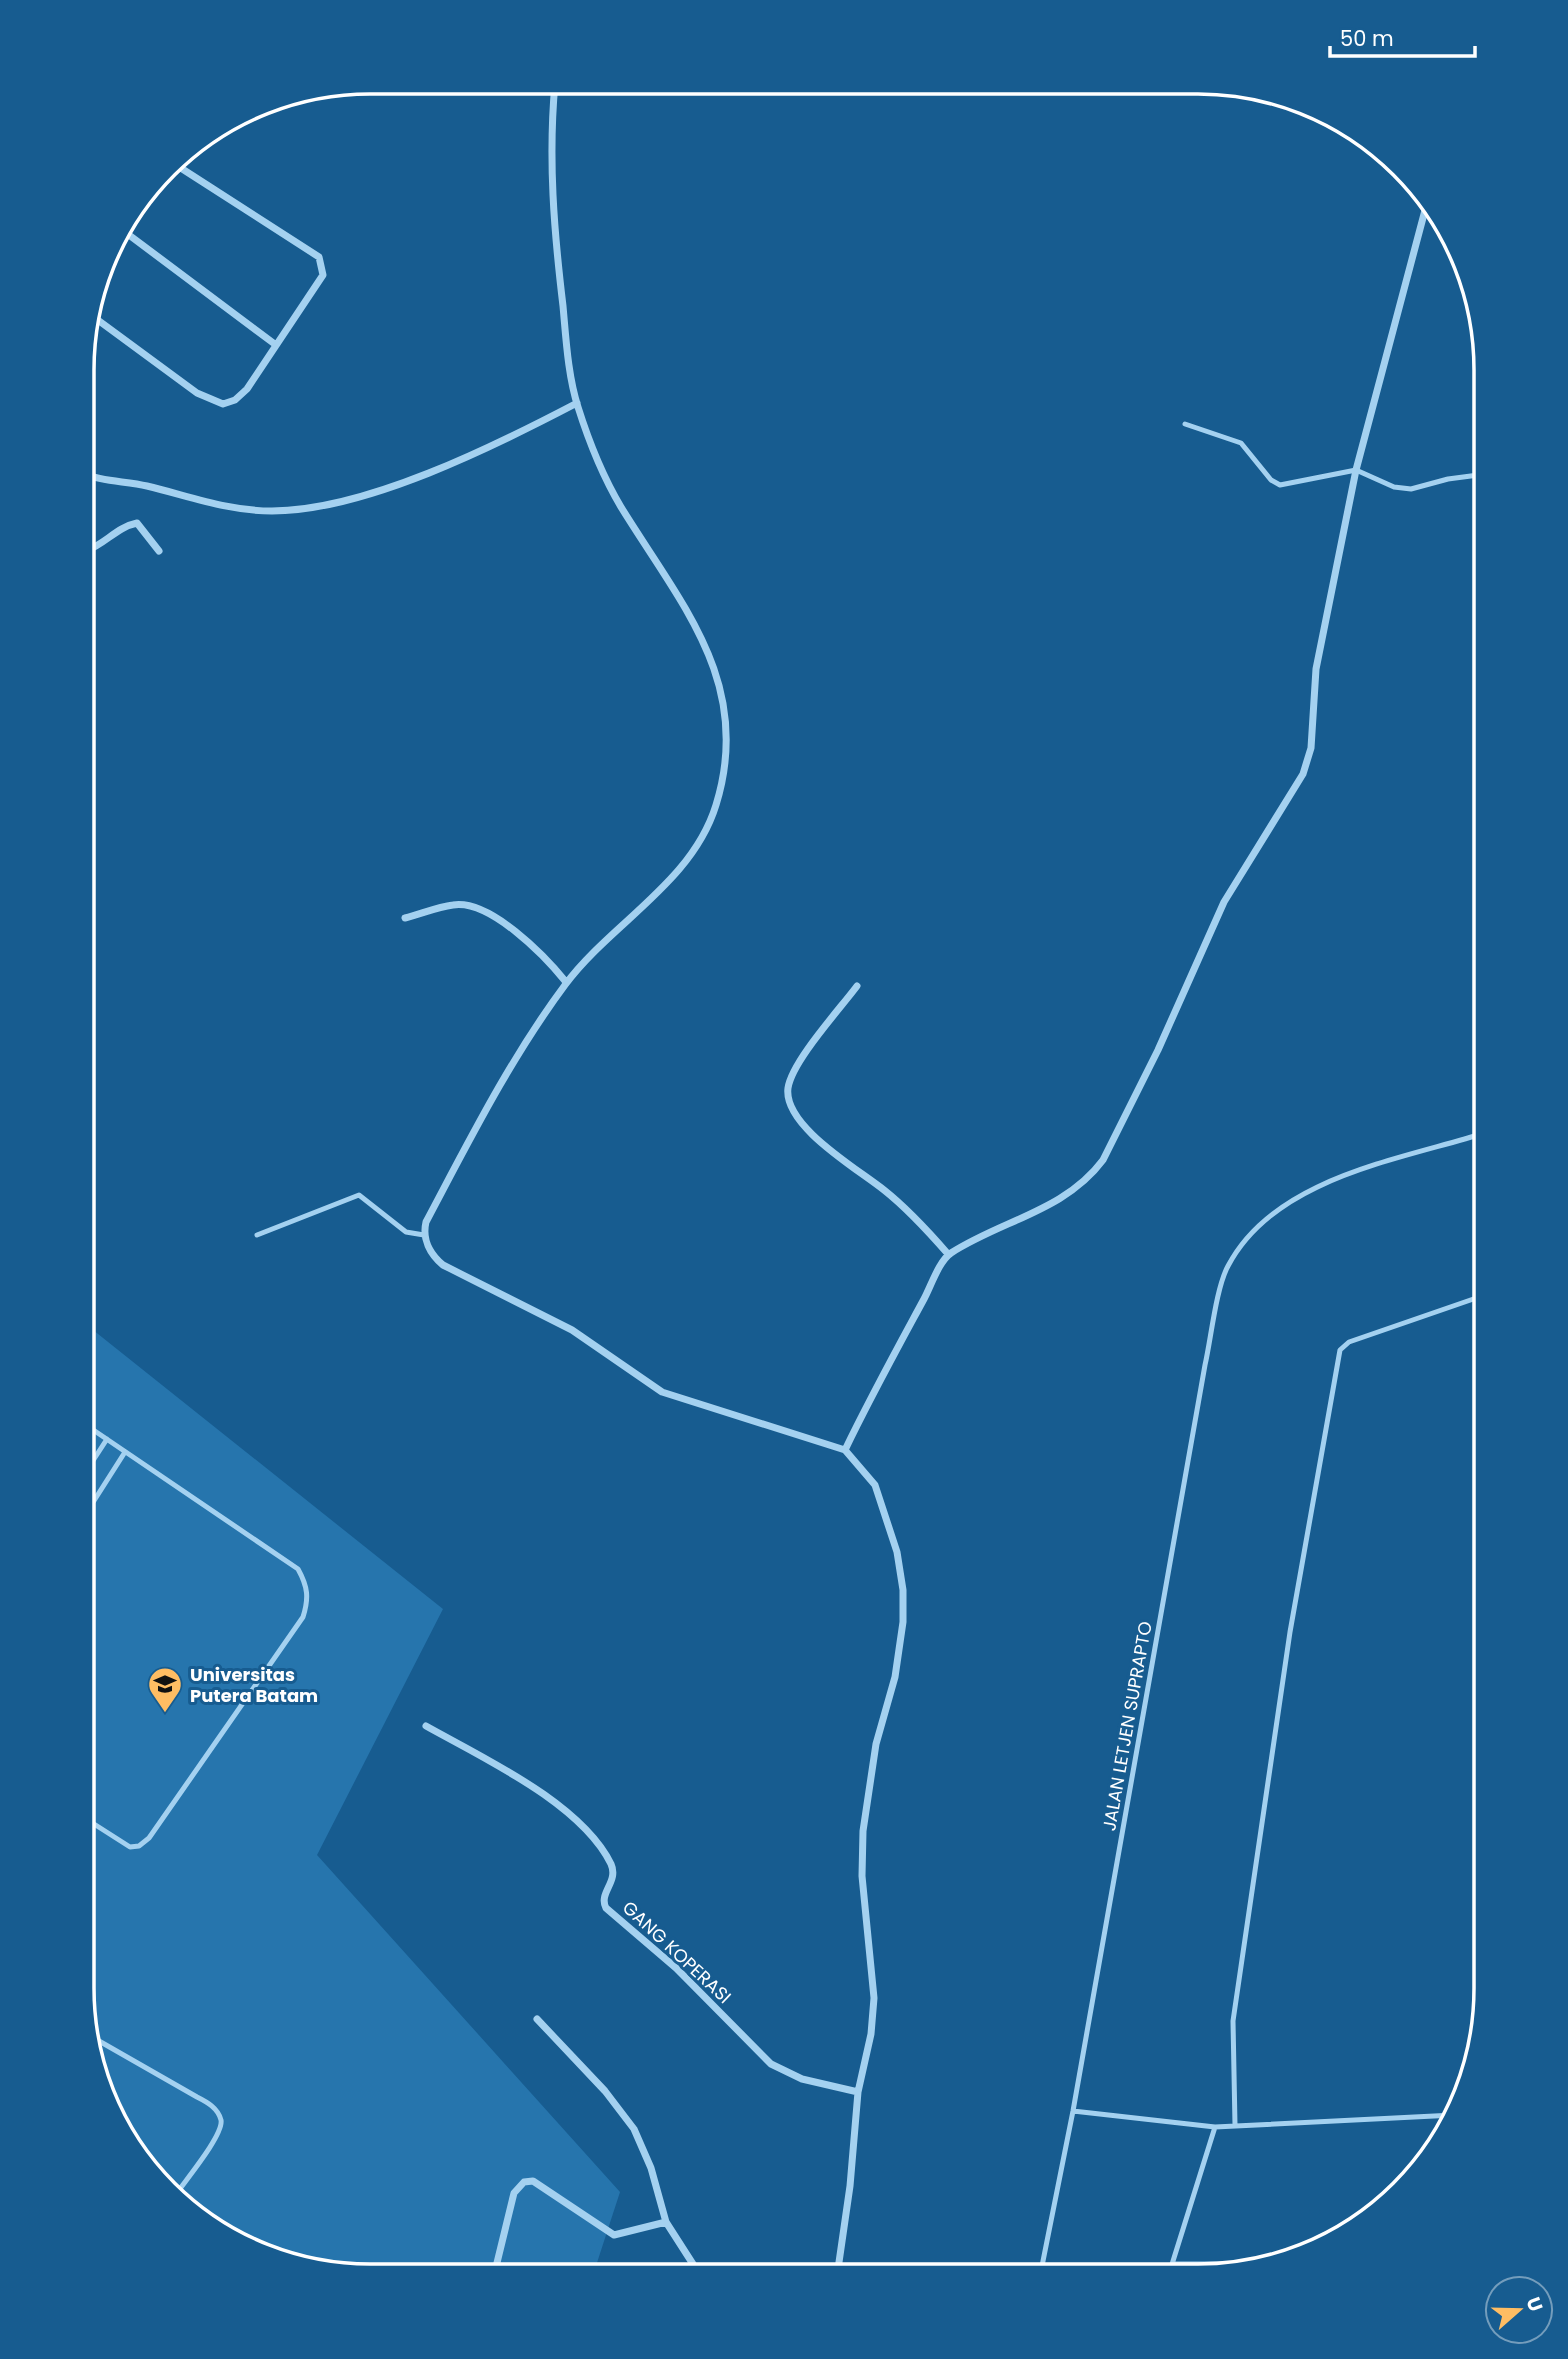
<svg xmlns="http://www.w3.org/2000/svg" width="1568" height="2359" viewBox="0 0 1568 2359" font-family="Poppins,sans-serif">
	<rect width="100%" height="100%" fill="#175c90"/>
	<path fill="#2675ad" d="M83,1322L443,1609L317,1855L620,2192L593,2275L333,2274L260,2255L195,2217L142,2164L104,2099L82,1989Z"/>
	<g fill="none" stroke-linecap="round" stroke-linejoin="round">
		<path stroke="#a4d1f0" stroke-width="5" d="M1185,424L1241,443L1271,480L1280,485L1356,470L1394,487L1411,489L1448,479L1486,474
			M257,1235L359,1195L406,1232L424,1235
			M83,1476L107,1439
			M83,1518L125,1452
			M83,1817L130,1847L139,1846L149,1838L303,1617C309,1598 308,1587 298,1569L83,1423
			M92,2037L197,2097C207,2102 218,2108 221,2120C224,2135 184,2182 174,2197
			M1073,2111L1215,2127L1454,2115
			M1235,2125L1233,2021L1290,1632L1340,1350L1349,1342L1485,1295
			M1172,2264H1259
			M1040,2276L1073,2111L1205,1365C1211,1339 1216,1288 1228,1266C1274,1178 1398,1160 1485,1133
			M1168,2277L1215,2127"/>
		<path stroke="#a4d1f0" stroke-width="7" d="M555,83C548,159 554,231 563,306C566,339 568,376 578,407C589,442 602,475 621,507C680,603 754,683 716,805C692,883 611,923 565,985C510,1059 469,1141 426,1222C422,1239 430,1254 443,1265L572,1330L662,1392L845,1450L875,1485L897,1552L903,1590V1622L895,1677L876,1744L863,1831L862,1876L874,1998L871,2034L858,2092L850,2186L837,2276
			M121,229L276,345
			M119,233L152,188
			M91,315L197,393L223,404L235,400L247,389L323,275L319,257L173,163
			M85,474C103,482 127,481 147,486C189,496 228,511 272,511C365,511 495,446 577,403
			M86,551C105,544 117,527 137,523L159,551
			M84,572L85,550
			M405,918C421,914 437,907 453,905C490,899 545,956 566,982
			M857,986C840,1009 792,1061 788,1088C783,1126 858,1169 884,1190C908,1209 928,1231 948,1254
			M845,1450C870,1398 897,1349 924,1299C931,1286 939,1261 951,1253C1002,1220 1065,1211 1103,1160L1158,1050L1224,902L1303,774L1311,748L1316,669L1356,470L1428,199
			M426,1726C483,1758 581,1803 611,1864C619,1882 598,1893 606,1908L676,1968L771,2064L802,2079L858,2092
			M537,2019L605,2091L634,2129L651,2168L666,2222L700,2275
			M494,2275L514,2193L524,2182L533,2181L614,2235L666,2222"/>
	</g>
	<defs>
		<g id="university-pin" transform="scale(1.75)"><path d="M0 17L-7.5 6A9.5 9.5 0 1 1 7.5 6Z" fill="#ffbd63" stroke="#175c90"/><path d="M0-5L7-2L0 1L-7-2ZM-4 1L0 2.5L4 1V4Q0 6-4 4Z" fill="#111"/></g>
	</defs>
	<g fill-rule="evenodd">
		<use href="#university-pin" x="165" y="1684"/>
	</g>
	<g text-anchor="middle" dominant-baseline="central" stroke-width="6" stroke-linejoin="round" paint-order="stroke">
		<g font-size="18" font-weight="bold" fill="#fff" stroke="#175c90" text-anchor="start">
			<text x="190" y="1674">Universitas<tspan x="190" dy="21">Putera Batam</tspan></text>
		</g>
		<g font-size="18" fill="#fff" stroke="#175c90">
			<text transform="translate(1127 1726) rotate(-80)">JALAN LETJEN SUPRAPTO</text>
			<text transform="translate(677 1952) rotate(43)">GANG KOPERASI</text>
		</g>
	</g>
	<path d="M0 0H1568V2359H0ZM370 94H1198A276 276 0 0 1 1474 370V1988A276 276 0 0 1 1198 2264H370A276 276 0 0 1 94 1988V370A276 276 0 0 1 370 94Z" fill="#175c90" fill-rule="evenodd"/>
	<path fill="none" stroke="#fff" stroke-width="3.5" d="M370 94H1198A276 276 0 0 1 1474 370V1988A276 276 0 0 1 1198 2264H370A276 276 0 0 1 94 1988V370A276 276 0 0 1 370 94Z"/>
	<g transform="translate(1519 2310) rotate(70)"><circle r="33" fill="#175c90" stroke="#749dbc" stroke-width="2"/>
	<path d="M0-5L12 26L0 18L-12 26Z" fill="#ffbd63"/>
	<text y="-10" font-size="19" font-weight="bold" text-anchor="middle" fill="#ffffff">U</text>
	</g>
	<path d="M1330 46v10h145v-10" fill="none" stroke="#ffffff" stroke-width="3.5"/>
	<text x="1340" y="46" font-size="21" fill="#ffffff" stroke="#175c90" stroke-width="5" paint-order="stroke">50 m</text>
</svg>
